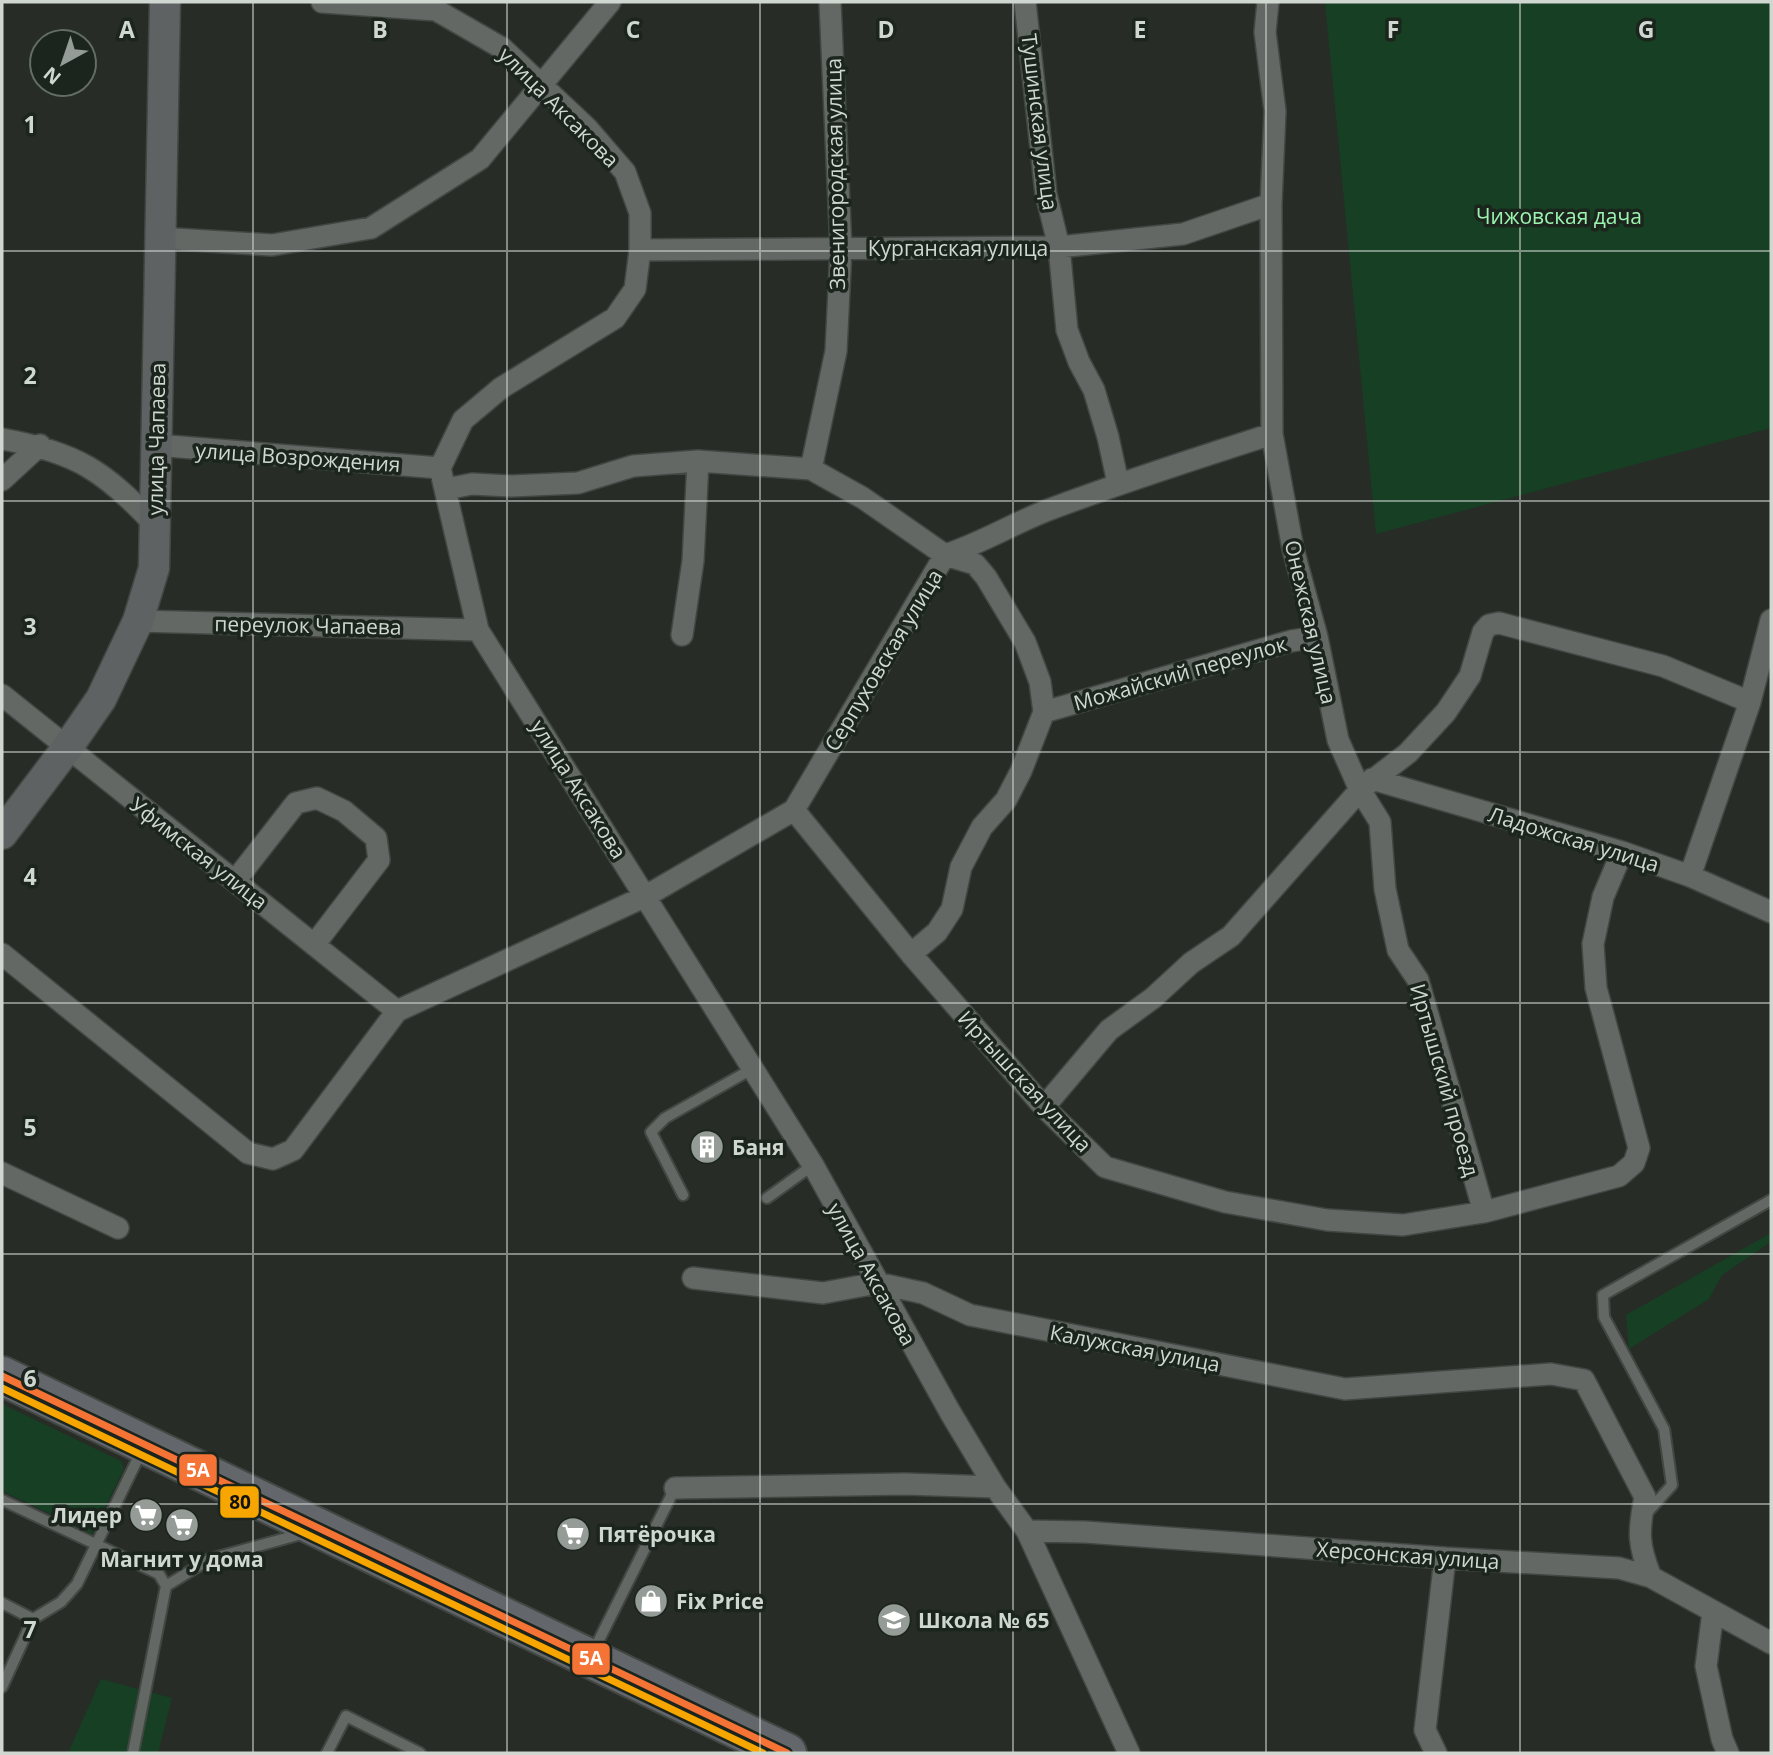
<svg xmlns="http://www.w3.org/2000/svg" width="1773" height="1755" viewBox="0 0 1773 1755" font-family="'Open Sans',sans-serif">
	<rect width="100%" height="100%" fill="#272c27"/>
	<path fill="#173f23" d="M1325,2H1771V428L1376,534Z
		M1771,1233V1242L1722,1275L1709,1299L1629,1349L1626,1315Z
		M2,1404L121,1461L124,1469L92,1534L2,1491Z
		M101,1679L172,1698L158,1753H68Z"/>
	<g fill="none" stroke-linecap="round" stroke-linejoin="round">
		<g stroke="#424743" stroke-width="14">
			<path id="lane" d="M683,1195L651,1132L665,1118L752,1069
				M767,1198L813,1165
				M2,1500L159,1574L166,1586
				M1645,1515L1672,1485L1664,1429L1604,1317L1603,1295L1771,1200
				M2,1603L33,1619L61,1602L77,1584L141,1452
				M592,1654L675,1488
				M2,1687L33,1619
				M133,1753L166,1586L210,1559L305,1533
				M327,1753L346,1716L420,1753"/>
		</g>
		<g stroke="#424743" stroke-width="24">
			<path id="street" d="M322,2L436,10L502,48L588,129L625,172L640,213V250L635,289L615,318L501,388L463,420L440,468L478,630L813,1165L950,1412L995,1487L1027,1531L1129,1753
				M1025,2L1046,194L1059,247L1067,330L1079,362L1094,390L1108,437L1118,483
				M1268,2L1265,32L1275,111L1271,204L1272,434L1293,549L1317,637L1338,740L1360,790L1380,822L1385,889L1398,950L1418,980L1484,1212
				M159,238L272,245L371,228L480,159L610,2
				M640,250L1059,247L1183,234L1271,204
				M2,439C76,452 105,471 156,526
				M156,445L440,468
				M811,469L836,351L841,249L830,2
				M2,480L40,445
				M446,489L472,484L511,486L578,483L633,466L698,461L811,469L863,498L945,555L975,564L986,577L1025,642L1040,682L1044,712L1021,771L1006,800L982,827L961,867L952,909L937,932L911,954
				M138,621L478,630
				M682,635L693,561L698,461
				M2,695L397,1011
				M1044,712L1291,641L1317,637
				M1372,779L1622,852L1690,876L1771,912
				M794,810L911,954L1044,1107L1105,1167L1225,1202L1327,1220L1403,1225L1484,1212L1619,1176L1634,1163L1639,1148L1596,988L1593,944L1603,897L1622,852
				M1690,876L1750,702L1771,620
				M235,881L296,803L317,798L344,811L376,838L379,860L314,945
				M2,954L248,1153L273,1159L293,1150L397,1011L646,896L794,810L945,555C982,543 1012,524 1048,510C1122,482 1197,458 1272,434
				M1044,1107L1109,1030L1153,998L1191,963L1231,936L1360,790L1408,753L1446,712L1470,676L1483,632L1489,625L1499,623L1663,666L1750,702
				M2,1173L118,1228
				M693,1278L823,1293L877,1283L923,1293L970,1315L1345,1389L1551,1374L1584,1380L1645,1497C1638,1532 1638,1545 1651,1577
				M675,1488L905,1484L995,1487
				M1027,1531L1085,1532L1445,1558L1619,1568L1651,1577L1771,1643
				M1713,1612L1706,1666L1722,1739L1728,1753
				M1436,1753L1425,1730L1445,1558"/>
		</g>
		<g stroke="#424743" stroke-width="33">
			<path id="secondary" d="M2,834L67,748L101,699L138,621L154,568L165,2"/>
		</g>
		<g stroke="#424743" stroke-width="42">
			<path id="highway" d="M2,1376L787,1753"/>
		</g>
		<use href="#lane" stroke="#636864" stroke-width="10"/>
		<use href="#street" stroke="#636864" stroke-width="21"/>
		<use href="#secondary" stroke="#5e6262" stroke-width="30"/>
		<use href="#highway" stroke="#63676b" stroke-width="38"/>
		<g stroke="#1b251d" stroke-width="12">
			<path id="bus-1" d="M2,1376L787,1753"/>
		</g>
		<g stroke="#1b251d" stroke-width="12">
			<path id="bus-2" d="M2,1388L763,1753"/>
		</g>
		<use href="#bus-1" stroke="#f57335" stroke-width="7"/>
		<use href="#bus-2" stroke="#f7a600" stroke-width="7"/>
	</g>
	<path fill="none" stroke="#d0d7d1" stroke-width="2" stroke-opacity="0.55" d="M253,2V1753M507,2V1753M760,2V1753M1013,2V1753M1266,2V1753M1520,2V1753M2,251H1771M2,501H1771M2,752H1771M2,1003H1771M2,1254H1771M2,1504H1771"/>
	<defs>
		<g id="building-disc" transform="scale(1.75)"><circle r="9.5" fill="#959b96" stroke="#1b251d"/><path d="M-4-6H4V6H1V3H-1V6H-4ZM-2.5-4.3h1.7v1.8h-1.7ZM.8-4.3h1.7v1.8H.8ZM-2.5-1h1.7V.8h-1.7ZM.8-1h1.7V.8H.8Z" fill="#fff"/></g>
		<g id="supermarket-disc" transform="scale(1.75)"><circle r="9.5" fill="#959b96" stroke="#1b251d"/><path d="M-6-5.5h2.5l.6 2H6L4.5 2H-2.5L-4.4-4H-6ZM-1.5 3.2a1.3 1.3 0 1 0 .1 0ZM3 3.2a1.3 1.3 0 1 0 .1 0Z" fill="#fff"/></g>
		<g id="shop-disc" transform="scale(1.75)"><circle r="9.5" fill="#959b96" stroke="#1b251d"/><path d="M-5-2.5h2.3a2.7 3.5 0 0 1 5.4 0H5L5.5 6h-11ZM-1.5-2.5h3a1.5 2.3 0 0 0-3 0Z" fill="#fff"/></g>
		<g id="school-disc" transform="scale(1.75)"><circle r="9.5" fill="#959b96" stroke="#1b251d"/><path d="M0-5L7-2L0 1L-7-2ZM-4 1L0 2.5L4 1V4Q0 6-4 4Z" fill="#fff"/></g>
	</defs>
	<g fill-rule="evenodd">
		<use href="#building-disc" x="707" y="1147"/>
		<use href="#supermarket-disc" x="146" y="1515"/>
		<use href="#supermarket-disc" x="182" y="1525"/>
		<use href="#supermarket-disc" x="573" y="1534"/>
		<use href="#shop-disc" x="651" y="1601"/>
		<use href="#school-disc" x="894" y="1620"/>
	</g>
	<g text-anchor="middle" dominant-baseline="central" stroke-width="7" stroke-linejoin="round" paint-order="stroke">
		<g font-size="21" fill="#d0d7d1" stroke="#1b251d">
			<text transform="translate(559 107) rotate(45)">улица Аксакова</text>
			<text transform="translate(1040 122) rotate(83)">Тушинская улица</text>
			<text transform="translate(835 174) rotate(-91)">Звенигородская улица</text>
			<text x="958" y="248">Курганская улица</text>
			<text transform="translate(156 439) rotate(-89)">улица Чапаева</text>
			<text transform="translate(298 457) rotate(4)">улица Возрождения</text>
			<text transform="translate(1311 622) rotate(77)">Онежская улица</text>
			<text transform="translate(308 625) rotate(1)">переулок Чапаева</text>
			<text transform="translate(883 660) rotate(-59)">Серпуховская улица</text>
			<text transform="translate(1180 673) rotate(-16)">Можайский переулок</text>
			<text transform="translate(579 789) rotate(58)">улица Аксакова</text>
			<text transform="translate(1574 839) rotate(17)">Ладожская улица</text>
			<text transform="translate(199 853) rotate(38)">Уфимская улица</text>
			<text transform="translate(1445 1080) rotate(74)">Иртышский проезд</text>
			<text transform="translate(1025 1081) rotate(47)">Иртышская улица</text>
			<text transform="translate(872 1274) rotate(61)">улица Аксакова</text>
			<text transform="translate(1135 1348) rotate(11)">Калужская улица</text>
			<text transform="translate(1408 1555) rotate(4)">Херсонская улица</text>
		</g>
		<g font-size="21" fill="#9cf3af" stroke="#1b251d">
			<text x="1559" y="216">Чижовская дача</text>
		</g>
		<g font-size="21" font-weight="bold" fill="#d0d7d1" stroke="#1b251d" text-anchor="start">
			<text x="732" y="1147">Баня</text>
			<text x="122" y="1515" text-anchor="end">Лидер</text>
			<text x="598" y="1534">Пятёрочка</text>
			<text x="182" y="1559" text-anchor="middle">Магнит у дома</text>
			<text x="676" y="1601">Fix Price</text>
			<text x="918" y="1620">Школа № 65</text>
		</g>
	</g>
	<g font-size="23" text-anchor="middle" font-weight="bold" fill="#d0d7d1" stroke="#1b251d" stroke-width="7" stroke-linejoin="round" paint-order="stroke">
		<text x="127" y="38">A</text>
		<text x="380" y="38">B</text>
		<text x="633" y="38">C</text>
		<text x="886" y="38">D</text>
		<text x="1140" y="38">E</text>
		<text x="1393" y="38">F</text>
		<text x="1646" y="38">G</text>
		<text x="30" y="133">1</text>
		<text x="30" y="384">2</text>
		<text x="30" y="635">3</text>
		<text x="30" y="885">4</text>
		<text x="30" y="1136">5</text>
		<text x="30" y="1387">6</text>
		<text x="30" y="1638">7</text>
	</g>
	<g stroke="#1b251d" stroke-width="2.5">
		<rect x="178" y="1453" width="40" height="34" rx="7" fill="#f57335"/>
		<rect x="219" y="1485" width="41" height="34" rx="7" fill="#f7a600"/>
		<rect x="571" y="1642" width="40" height="34" rx="7" fill="#f57335"/>
	</g>
	<g font-size="19" text-anchor="middle" font-weight="bold" fill="#fff">
		<text x="198" y="1477">5А</text>
		<text x="591" y="1665">5А</text>
	</g>
	<g font-size="19" text-anchor="middle" font-weight="bold" fill="#111">
		<text x="240" y="1509">80</text>
	</g>
	<rect width="1773" height="1755" fill="none" stroke="#d0d7d1" stroke-width="7"/>
	<g transform="translate(63 63) rotate(220)"><circle r="33" fill="#1b251d" stroke="#636c65" stroke-width="2"/>
	<path d="M0-5L12 26L0 18L-12 26Z" fill="#959b96"/>
	<text y="-10" font-size="19" font-weight="bold" text-anchor="middle" fill="#d0d7d1">N</text>
	</g>
</svg>
